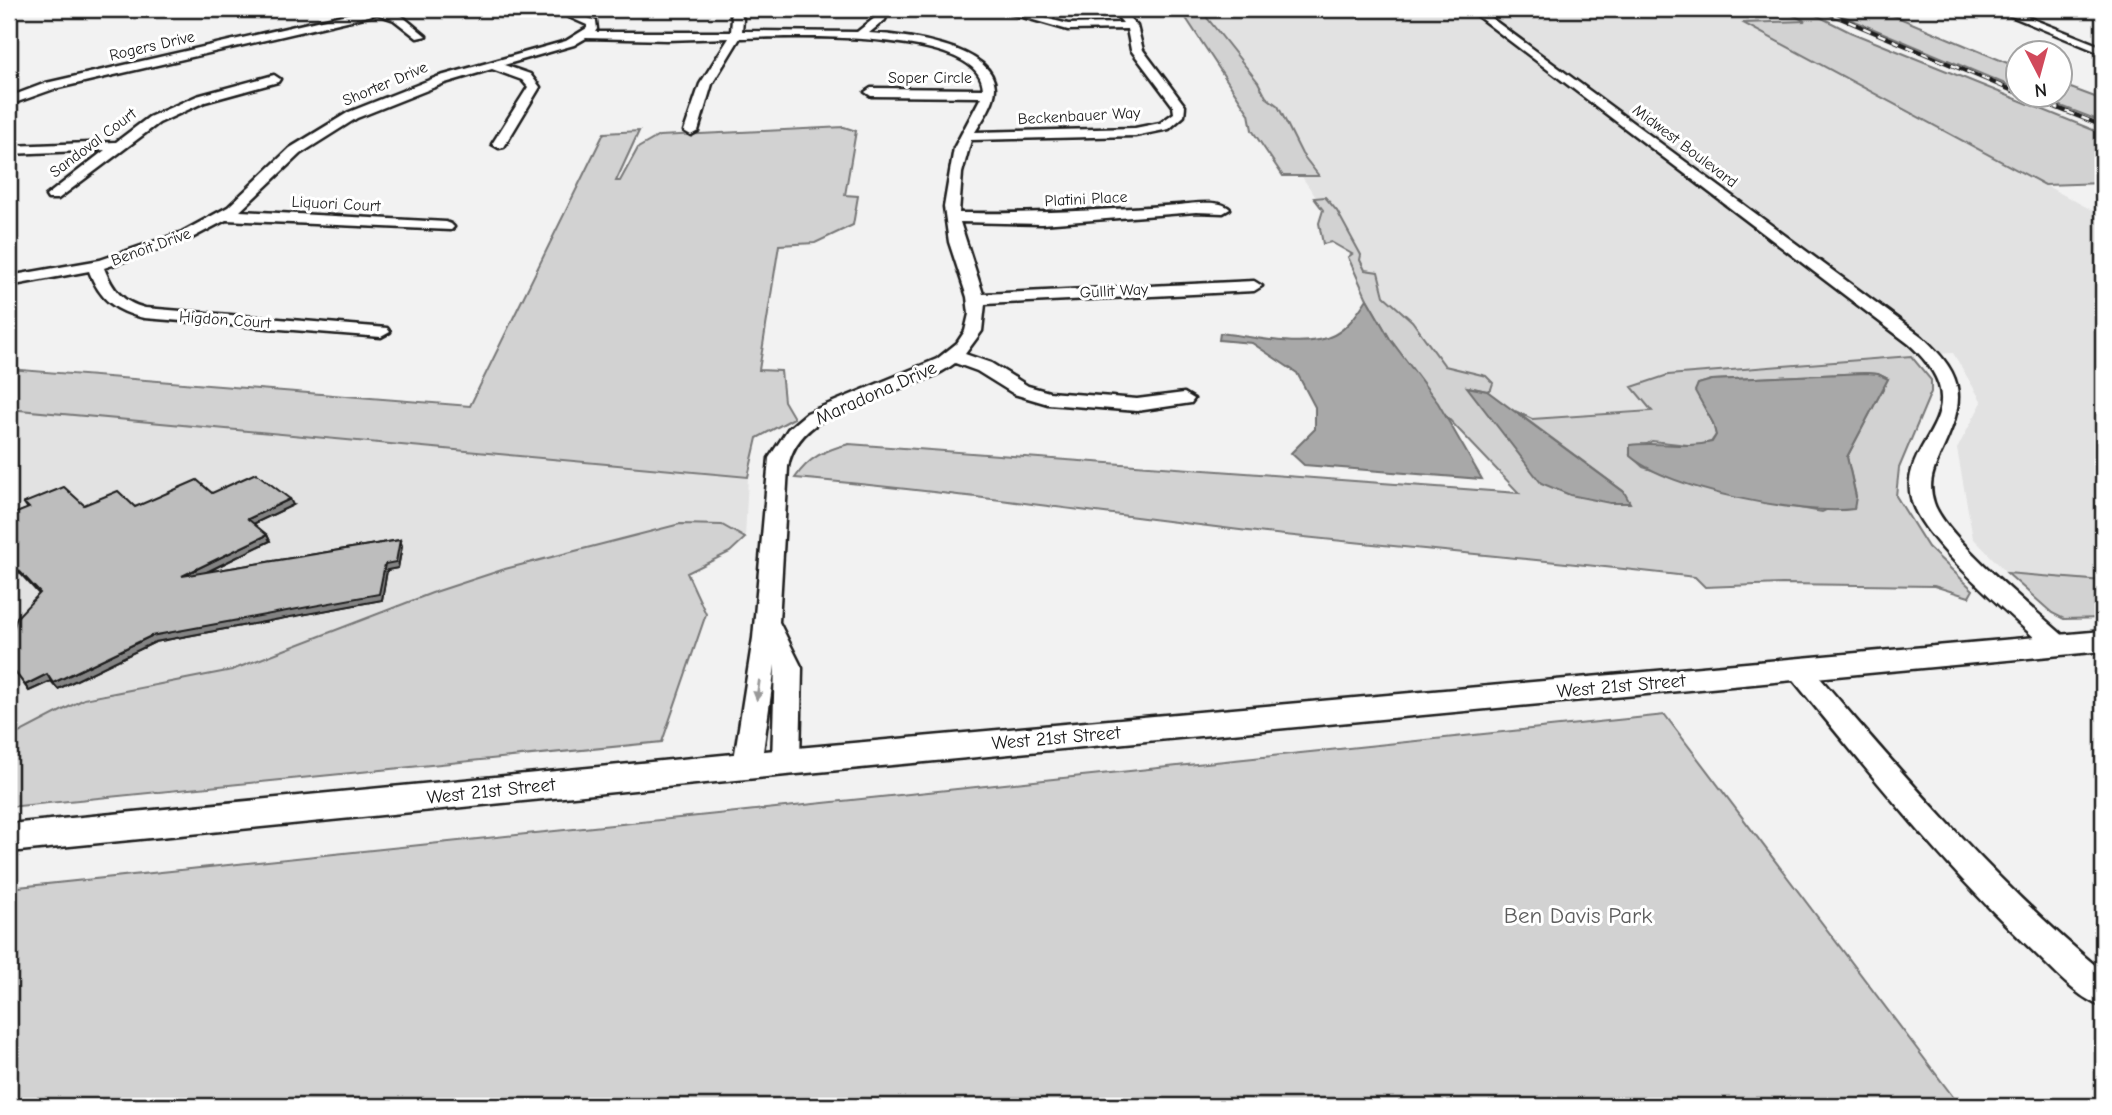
<svg xmlns="http://www.w3.org/2000/svg" width="2112" height="1115" viewBox="0 0 2112 1115" font-family="'Comic Neue',sans-serif">
	<rect width="100%" height="100%" fill="#f2f2f2"/>
	<filter id="ink" filterUnits="userSpaceOnUse"><feTurbulence type="fractalNoise" baseFrequency=".0143" numOctaves="2"/><feDisplacementMap in="SourceGraphic" scale="14" xChannelSelector="R" yChannelSelector="G"/><feConvolveMatrix kernelMatrix="1 2 1 2 8 2 1 2 1" color-interpolation-filters="sRGB"/></filter>
	<g filter="url(#ink)">
		<path fill="#e2e2e2" d="M1186,9H1781L1806,21L1744,24L2103,216V581L2007,573L1973,538L1957,449L1982,402L1953,353L1668,375L1653,411L1532,419L1515,411L1487,391L1436,371Z
			M9,409L748,477L745,538L722,525L505,569L387,609L232,670L84,699L9,738Z"/>
		<path fill="#d2d2d2" stroke="#777" stroke-width="2" fill-rule="evenodd" d="M1180,9H1200L1258,82L1266,97L1278,106L1302,154L1319,176H1283L1252,130L1249,114Z
			M1781,9H1804L1850,32L2103,134V183L2045,185L1743,23L1805,21Z
			M1826,9H1878L2017,67V89Z
			M2060,84L2103,100V122L2032,95L2060,94Z
			M844,127L856,131L845,195L858,196L853,225L815,243L779,245L759,370L781,371L784,401L794,418L757,438L748,477L9,409V369L470,406L604,133L639,131L616,181H620L638,148L659,136Z
			M1325,197L1337,211L1361,255L1360,260L1365,270L1378,272L1384,296L1412,321L1445,366L1486,376L1493,383L1491,389L1487,391L1469,387L1610,503L1629,502L1623,491L1515,411L1532,419L1652,411L1632,387L1668,375L1911,356L1931,380V392L1899,468L1896,496L1928,547L1973,590L1969,597L1934,586L1782,584L1705,587L1695,577C1546,559 1397,548 1248,531C1097,513 947,491 795,478C809,457 825,450 849,444L1519,493L1443,413L1390,339L1367,299L1348,257L1352,254L1331,242L1323,244L1319,223L1323,210L1314,198ZM1866,373L1878,374L1888,379L1847,457L1856,496L1822,512L1733,496L1643,467L1630,455L1652,441L1697,446L1711,442L1716,435L1713,423L1696,391L1698,384L1712,380Z
			M680,524L722,525L745,538L730,552L687,573L706,614L662,742L9,807V738L84,699L232,670L432,593L505,569Z
			M2007,573L2103,581V618L2064,619L2052,613Z
			M1665,715L1960,1106H9V888Z"/>
		<path fill="#a8a8a8" stroke="#707070" stroke-width="2" d="M1367,299L1390,339L1438,403L1482,479L1304,465L1291,453L1315,429V407L1297,373L1252,343L1219,340L1220,333C1250,336 1306,350 1334,335C1349,327 1358,312 1367,299Z
			M1866,373L1878,374L1888,379L1847,457L1856,497L1854,509C1803,516 1669,490 1630,456V445C1658,441 1685,449 1712,442L1716,435L1713,423L1695,391L1698,384L1712,380Z
			M1467,387L1487,391L1624,492L1630,503H1610L1570,495L1541,483Z"/>
		<g fill="none" stroke-linecap="round" stroke-linejoin="round">
			<g stroke="#1c1c1c" stroke-width="5">
				<path id="minor" d="M369,9H390L389,11L402,16L426,36L417,38L394,20L377,14L54,89L9,105V97L46,83Z
					M551,9H565L596,21L597,29L595,32H731L732,19L729,9H739L743,19L742,31L857,32L876,17L879,9H889L885,20L869,33C901,35 994,45 995,88C995,103 983,119 975,132L1135,128L1160,123L1174,113L1173,106L1131,50L1127,29L1068,30L1009,13L1014,10L1068,24L1123,23L1111,9H1121L1137,26L1143,50L1185,106L1184,116L1169,129L1135,136L971,140L962,173L959,213C1034,214 1104,210 1179,205C1193,204 1220,199 1230,209L1223,213L1196,212L1042,224L960,222L983,294L1254,281L1262,286L1254,291L985,304L982,331L965,354L991,363L1028,386L1049,392L1137,399L1184,393L1194,399L1191,403L1137,411L1048,404L1014,394L977,371L955,363C909,399 800,399 788,467L779,622L802,668L800,762L796,769L786,772L776,769L772,762L775,665L761,766L757,773L747,776L737,773L733,766L753,638L769,458L788,429L807,413L937,359L957,343L965,331L969,314L967,297L949,242L944,207L954,148L981,97L871,96L865,92L871,88L983,89C983,28 783,37 740,38L712,84L698,131L691,135L684,131L700,84L729,38L667,40L586,38L574,45L504,65L530,74L540,87L504,147L499,148L492,144L528,87L522,80L492,69L445,83L357,118L300,154L240,211L446,222L451,224L454,227L451,230L226,220L192,238L104,268C113,290 122,302 145,308L387,328L390,332L381,337L144,318C115,311 100,300 89,271L9,286V276L100,260L182,232L228,207L290,148L349,112L437,77L566,41L587,28V25Z
					M1468,9H1479L1921,336C1969,379 1965,402 1939,457C1932,474 1928,485 1934,503C1945,537 2036,611 2067,639L2070,645L2067,651L2058,653L2049,651C2016,619 1924,543 1912,502C1894,440 1988,416 1909,344Z
					M1994,9H2007L2103,47V54Z
					M274,75L280,79L278,82L205,102L159,123L58,199H48L46,196L105,150L9,154V146L116,142L149,117L197,96Z
					M1799,661L1808,664C1901,772 1993,881 2103,972V1007C2077,998 2053,970 2033,951C1944,867 1868,771 1790,676L1786,670L1790,664Z"/>
			</g>
			<g stroke="#1c1c1c" stroke-width="5">
				<path id="tertiary" d="M2103,631V651L786,775L9,852V824L786,749Z"/>
			</g>
			<use href="#minor" fill="#fff" fill-rule="evenodd"/>
			<use href="#tertiary" fill="#fff" fill-rule="evenodd"/>
			<g stroke="#1c1c1c" stroke-width="4.5">
				<path id="rail" d="M1819,9L2018,93
					M2022,94L2103,126"/>
			</g>
			<use href="#rail" stroke="#fff" stroke-width="2.5" stroke-dasharray="8" stroke-linecap="butt"/>
		</g>
		<path fill="#a3a3a3" stroke="#1c1c1c" stroke-width="2" d="M212,493L293,505L253,524L267,535L270,541L207,572L400,540L402,546L398,568L387,570L382,600L155,642L58,689L51,681L29,691L9,664L10,640L39,594L9,561V516L28,509L24,503L135,507Z"/>
		<path fill="#848484" stroke="#1c1c1c" stroke-width="2" d="M290,499L293,505L251,525L248,519Z
			M267,535L270,541L186,582L182,576Z
			M400,540L402,546L398,568L387,570L382,600L155,642L58,689L53,683L151,636L385,564Z
			M47,674L51,681L29,691L25,685Z"/>
		<path fill="#bdbdbd" stroke="#1c1c1c" stroke-width="2" d="M256,473L290,499L248,519L267,535L182,576L400,540L396,562L385,564L379,594L151,636L53,683L47,674L25,685L9,664V641L10,640L17,617L40,593L9,560V516L29,508L24,503L64,487L84,505L118,491L135,507L197,480L212,493Z"/>
		<defs><path id="oneway-solid" d="M-6-.8H1V-3.2L6.5 0L1 3.2V.8H-6Z" transform="scale(1.75)"/></defs>
		<use fill="#999" href="#oneway-solid" transform="translate(758 690) rotate(98)"/>
	</g>
	<g text-anchor="middle" dominant-baseline="central" stroke-width="6" stroke-linejoin="round" paint-order="stroke">
		<g font-size="16" fill="#1c1c1c" stroke="#fff">
			<text transform="translate(152 46) rotate(-13)">Rogers Drive</text>
			<text x="930" y="78">Soper Circle</text>
			<text transform="translate(385 84) rotate(-23)">Shorter Drive</text>
			<text transform="translate(1079 116) rotate(-3)">Beckenbauer Way</text>
			<text transform="translate(93 143) rotate(-37)">Sandoval Court</text>
			<text transform="translate(1685 146) rotate(37)">Midwest Boulevard</text>
			<text transform="translate(1086 199) rotate(-3)">Platini Place</text>
			<text transform="translate(336 204) rotate(3)">Liquori Court</text>
			<text transform="translate(151 247) rotate(-20)">Benoit Drive</text>
			<text transform="translate(1114 291) rotate(-3)">Gullit Way</text>
			<text transform="translate(225 320) rotate(4)">Higdon Court</text>
		</g>
		<g font-size="19" fill="#1c1c1c" stroke="#fff">
			<text transform="translate(876 393) rotate(-24)">Maradona Drive</text>
			<text transform="translate(1621 686) rotate(-5)">West 21st Street</text>
			<text transform="translate(1056 738) rotate(-5)">West 21st Street</text>
			<text transform="translate(491 791) rotate(-6)">West 21st Street</text>
		</g>
		<g font-size="23" fill="#5c5c5c" stroke="#fff">
			<text x="1578" y="915">Ben Davis Park</text>
		</g>
	</g>
	<rect width="2112" height="1115" fill="none" stroke="#fff" stroke-width="35"/>
	<rect x="18" y="18" width="2077" height="1080" fill="none" stroke="#1c1c1c" stroke-width="2.5" filter="url(#ink)"/>
	<g transform="translate(2039 74) rotate(174)"><circle r="33" fill="#ffffff" stroke="#a4a4a4" stroke-width="2"/>
	<path d="M0-5L12 26L0 18L-12 26Z" fill="#d1495b"/>
	<text y="-10" font-size="19" font-weight="bold" text-anchor="middle" fill="#1c1c1c">N</text>
	</g>
</svg>
